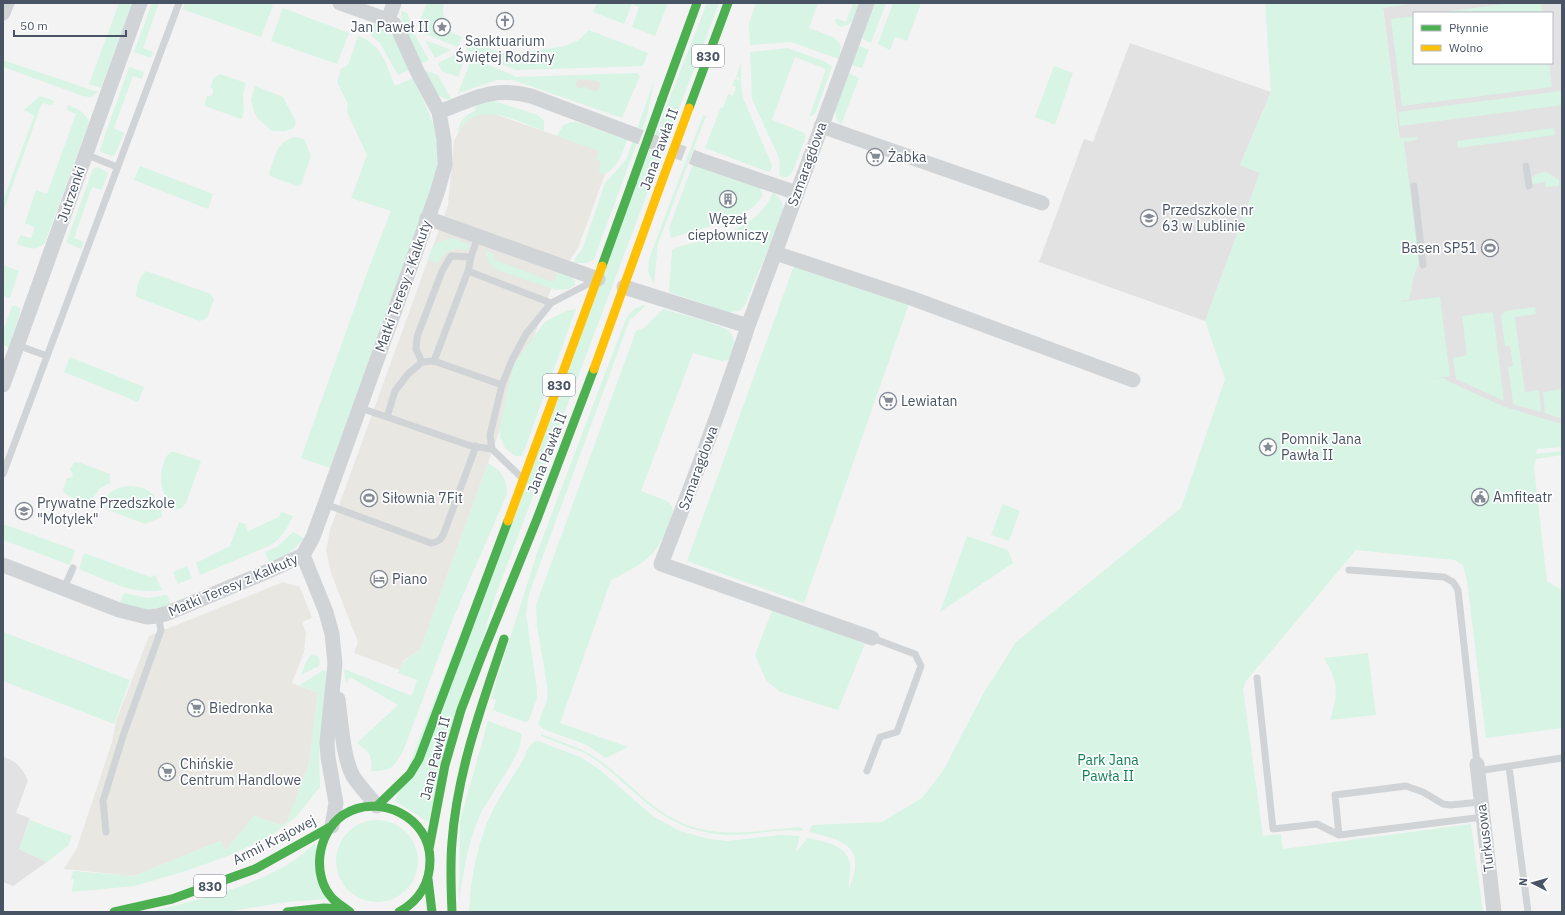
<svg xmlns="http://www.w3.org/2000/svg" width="1565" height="915" viewBox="0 0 1565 915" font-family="'IBM Plex Sans',sans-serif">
	<rect width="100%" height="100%" fill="#f4f3f3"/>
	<path fill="#e8e7e2" d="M485,113L497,115L612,155L578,248L553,284L420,650L403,661L400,670L354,653L358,642L331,573L326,550L330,530L448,205L454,141L461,128L467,121L473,117Z
		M283,582L300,587L312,618L302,622L306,633L304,652L292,683L318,693L309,764L287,822L281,825L254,816L226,850L220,841L134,876L64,869L77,848L112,742L116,721L149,636Z"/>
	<path fill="#e2e2e3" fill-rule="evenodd" d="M1411,3H1562V428L1411,381L1401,302L1412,237L1383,8ZM1414,13H1552V63H1414Z
		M1130,43L1271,92L1240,165L1260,173L1205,321L1039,262L1084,139L1093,142Z
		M3,756L16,763L23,771L28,780L16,813L30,818L19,849L47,862L13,886L3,882Z"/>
	<path fill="#d7f4e5" d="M119,3H132L101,88L89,84Z
		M152,3H159L143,48L153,52L151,58L134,52Z
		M185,3H268L273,5L261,37L182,9Z
		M427,3H444L443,9L444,21L439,28L448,31L462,37L458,47L420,32L418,25Z
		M597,3H668L655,36L632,27L639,7L632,4L624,24L593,12Z
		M707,3H719L495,597L428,822L395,801Z
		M756,3H818L809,28L835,38L841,46L839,59L791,42L750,45L749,24Z
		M853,3H860C856,14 853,29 838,26L835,21L836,18L846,22Z
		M875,3H886L871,43L863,39V36Z
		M893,3H921L907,41L895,37L890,50L878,44Z
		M1265,3H1417L1383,8L1399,138L1417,137V140L1404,142L1419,263L1414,275L1409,300L1402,301L1401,302L1440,297L1450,376L1433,379L1445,378L1446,380L1502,406L1558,423H1562V447L1537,449L1536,454L1562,451V455L1536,459L1534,468L1547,581L1562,590V728L1486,738L1467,581L1463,566L1455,560L1356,550L1246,681L1243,689L1263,836L1281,834L1283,849L1471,824L1483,912H469C470,885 475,857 484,831C492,807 509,783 522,762C527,754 528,742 538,741L580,757L599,769L654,817L680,831L709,839L727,841L781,835L800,836L796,852L808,838C824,842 847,844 850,864C851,872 848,882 849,889C866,846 846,841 809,832L812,825L882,822L922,798L943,771L983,694L1016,642L1181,508L1225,379L1205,321L1260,173L1240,165L1271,92Z
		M1512,3H1541L1542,13H1435Z
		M283,8L349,33L337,64L271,41Z
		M401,10L408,14L412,30L429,60L421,64L402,22Z
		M1414,16V63H1549L1552,87L1402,106L1391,19Z
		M374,23C397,31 400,50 409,70L398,75L380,43L370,34Z
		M589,30L648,53L643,66L516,70L466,50L468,40L506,55L565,46L579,40Z
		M358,36C383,45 386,65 395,86L413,78C422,99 435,120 437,142C439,154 437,165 435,177L330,468L301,458L368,270L391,211L351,198L367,155L347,112L348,104L337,82L341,69L348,65Z
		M425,40L451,50L435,58Z
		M860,46L869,50L862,68L852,65L858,48Z
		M788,48L826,62L832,67L815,114L809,117L826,69L795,57L772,120L803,132L806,136L793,171C790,176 786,179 780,176C778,170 781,164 779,158L752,99L750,52Z
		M458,53L466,56L458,77L442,71L438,63Z
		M472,58L517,77L637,73L640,76L622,118L513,80H497L458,93Z
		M3,60L98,92L91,97L83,96L3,67Z
		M741,64V83L743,98L772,165L771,170L768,172L705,148L721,107L723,108L728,94L733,96L736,87L732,85L735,79L739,80V78L736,77Z
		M1054,66L1073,73L1055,125L1035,117Z
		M129,67L144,72L142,79L133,76L114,128L124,133L115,155L111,156L101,152L100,149Z
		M427,71L438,75L451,99C437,101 431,83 425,72Z
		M848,73L859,78L841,125L836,117L835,109Z
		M220,74L246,83L243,94L244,111L242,118L241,119L205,106V102L207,96H211L213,93V89L210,87L214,78Z
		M654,81L647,116L594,259L587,263H574L576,257L582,250L605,183L626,160Z
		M255,86L283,97L296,122L294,128L285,131H272L257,118L254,111L251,99Z
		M1561,91L1562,105L1400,126L1398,112Z
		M40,96L54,101L52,105L42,103L3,212V201L34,116L24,110Z
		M494,101L538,115L544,121V131C516,121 478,98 458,133C458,121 466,115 476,110L474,107L480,103Z
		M68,105C78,109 85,112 89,122L45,243C35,252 29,248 17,244L20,235L31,238L35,227L25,223L36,190L47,194L76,114L67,110Z
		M703,115L706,116L658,244L654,284L648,272L649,259Z
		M572,122H577L627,140C623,152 614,178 598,173L601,162L596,160L599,151L557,136L563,125Z
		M1554,128L1555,135L1458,148L1457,141Z
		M294,137L304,139L311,156L301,185L297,186L272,177L269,174C275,158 275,143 294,137Z
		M693,164L760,188C761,191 763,193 762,196C755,217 690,232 671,238L669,228Z
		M140,166L213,194L208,209L134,180Z
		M98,167L108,173L102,190L92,187L74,238L84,242L81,249L67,243V240L93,169Z
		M1545,172L1550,174L1559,180V186L1545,187V182L1532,184V178C1535,174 1539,173 1545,172Z
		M773,193C782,197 784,205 782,215L745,305L739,311L728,312L669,292L672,250L677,247C713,237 755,232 773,193Z
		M454,238L470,245L467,250C451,248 446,249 438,263L428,260C432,243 437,241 454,238Z
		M485,250L494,254L493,259L553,282L557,273L571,276L575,281V285L569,289L556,290L500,271C491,267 487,261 485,250Z
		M796,260L911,298L804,603L687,561Z
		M3,265L19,271L10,298L3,295Z
		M146,271L211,294L214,299L207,318L200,321L139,298L136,296C136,288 140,275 146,271Z
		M646,305L634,317L630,319L529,594L526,614L537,690V698L529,720L526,722L522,721L493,710L496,700L491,698L538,550L625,321C629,312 636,306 646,305Z
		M12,306H16L21,309L9,347L3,345V331Z
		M1535,307L1536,314L1515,317L1525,392L1539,390L1541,412L1516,405L1513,403L1508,367L1513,366L1510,346H1505L1501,315L1505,311Z
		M576,309L522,456H515L505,448L500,437V426L513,365L545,322L566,311Z
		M663,309C676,313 723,324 730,332C735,338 735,346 733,353C731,358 727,361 721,361L693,353L641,491L667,501L672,506C674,514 670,520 668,527C655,559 640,565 611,580L560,723L628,747L606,758L587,745L543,729L538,724L547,700V685L537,626L536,605L636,331L644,328Z
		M1493,312L1504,401L1456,379L1453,358L1467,355L1462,316Z
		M70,357L144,387L138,402L64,372Z
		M1562,389V419L1545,413L1543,392Z
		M171,452H175L201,461L186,503L182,508L175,510L171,508C163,493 158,482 163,465C165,460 166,455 171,452Z
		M74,462L81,463L110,474V483L100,488L91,501C83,503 69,498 63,491L67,478H70L73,476L72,472L70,470Z
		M488,463C501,470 507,479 507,494L454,616L404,749C394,767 393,771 371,771C373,755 369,752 357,743L398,705L350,677L346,683L344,669L412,696L417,680L398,673L403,662L420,650Z
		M129,486C145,487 152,490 159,504C161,509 162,512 162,517L145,524L108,510L103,503C108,491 117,487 129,486Z
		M1003,504L1020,511L1009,541L991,535Z
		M281,512L293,516C287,529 281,539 269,546L200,575L196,563L230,546L239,522L245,524L248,531L279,517Z
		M3,524L75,550L70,565L3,540Z
		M293,532L304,538C295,551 283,557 270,564L265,552L277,547Z
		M967,536L1008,550L1013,563L940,612Z
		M84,553L150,577L155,575L162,590C134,596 104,579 79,569Z
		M187,566L192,578L178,584L173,572Z
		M124,593L148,598L167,595L170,602L169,606C153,610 135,611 120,602Z
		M773,608L865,644L838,710L780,692L766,680L755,655Z
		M3,632L130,680L114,724L3,681Z
		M1368,653L1376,715L1330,720C1338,693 1339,683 1324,658Z
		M311,655L318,656L320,662L319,666L301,675L306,662Z
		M324,670L327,672L319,757L320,787L296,817L272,835L233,854L186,871L134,886L72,892L74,879H71L73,871L134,876L220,841L226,850L254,816L281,825L287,822L309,764L318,693L299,685Z
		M488,721L520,733C528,742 501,780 495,790C491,797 486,804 482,811C468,839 463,873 459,903L460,821Z
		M541,734C562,742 583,748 602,762C633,785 657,817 696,828C730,837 765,830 799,827L803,829L802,831C775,828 753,836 727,835C661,831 640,792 593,758L585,753L541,736Z
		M336 861a41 41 0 1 1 82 0a41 41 0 1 1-82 0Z
		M30,820L72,836L68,846L47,862L19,849Z
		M315,843L325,899L287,902L226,912H151C199,899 251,888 293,861C301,856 308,849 315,843Z"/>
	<path fill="#e7e5df" d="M578,79L598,81L600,83V87L597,92L586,87L578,88L575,85Z"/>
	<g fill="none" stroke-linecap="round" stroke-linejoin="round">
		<path stroke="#d2d3d6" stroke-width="15" stroke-dasharray="15 8" stroke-linecap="butt" d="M627,132L700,160"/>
		<path stroke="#d1d4d7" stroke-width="7" d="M85,154L117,167
			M1526,166L1529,186
			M1414,186L1423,265
			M468,271L551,303
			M17,345L47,356
			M434,361L468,271L471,257L478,236
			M422,362L416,349L417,337L442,271L451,256L471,257
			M360,408L387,417
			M492,449L471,446L387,417L395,391L408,374L422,362L434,361L502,385
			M3,474L179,3
			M521,477L492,449L490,435L502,385L512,360L526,334L551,303L590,283
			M325,504L431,543C438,542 441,540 444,533L476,446
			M1349,570L1444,577L1453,582L1458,590L1477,764
			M64,588L73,568
			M1257,678L1273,829L1317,824L1339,835L1483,817
			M1509,767L1528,912
			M867,771L880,737L897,732L921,666L915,654L872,638
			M1478,771L1562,758
			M106,832L103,801L123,736L161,630L158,616
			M1339,835L1335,795L1406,786L1423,792L1443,804L1450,805L1481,802"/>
		<path stroke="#d1d4d7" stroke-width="15" d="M867,3L748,326C722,406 692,485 661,564L872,638
			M3,13L7,3
			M388,20L394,3
			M439,112C473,99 493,86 531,96L627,132
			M821,126L1042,203
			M700,160L797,193
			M427,218L598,279
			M775,253L911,298L1133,380
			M624,287L748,326
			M3,385L140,3
			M303,555L326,612L332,634L335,664L327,742L328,757L336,803L332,826
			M3,565L119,610L147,617L158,616L168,613L271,570L303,555L313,537L325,504L437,193L445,165L444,140L439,112L417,71L399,31L394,24L388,20L340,3
			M338,699C341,721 343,758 353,776C360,787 369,796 377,806
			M1477,764L1494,912"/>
		<path stroke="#4caf50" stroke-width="9" d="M662,99L697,3
			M689,108L728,3
			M602,266L632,183
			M377,806L410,774L419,759L508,521
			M429,849L445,765L461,710L482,655L537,519L594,369
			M428,879L432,912
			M114,912L172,899L255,869L332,826
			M287,912L324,908L344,909
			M350,912C345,908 338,904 333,899C311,876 317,833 343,815C379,792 430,817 430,860C430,883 419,901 399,912
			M452,912C451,889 450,865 452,842C457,772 482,705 504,639"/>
		<path stroke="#ffc107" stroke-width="9" d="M594,369L659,189
			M508,521L602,266"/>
		<path stroke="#4caf50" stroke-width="9" d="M632,183L662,99"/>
		<path stroke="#ffc107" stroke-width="9" d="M659,189L689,108"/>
	</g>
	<defs>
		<g id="church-ring" transform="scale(0.9)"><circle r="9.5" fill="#fff" stroke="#848b95" stroke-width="1.5"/><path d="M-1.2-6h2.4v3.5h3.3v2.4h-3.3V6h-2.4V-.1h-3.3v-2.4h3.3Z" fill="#848b95"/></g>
		<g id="sight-ring" transform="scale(0.9)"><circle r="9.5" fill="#fff" stroke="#848b95" stroke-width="1.5"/><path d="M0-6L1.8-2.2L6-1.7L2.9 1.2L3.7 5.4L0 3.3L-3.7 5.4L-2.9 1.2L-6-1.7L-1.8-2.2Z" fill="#848b95"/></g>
		<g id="supermarket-ring" transform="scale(0.9)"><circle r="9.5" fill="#fff" stroke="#848b95" stroke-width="1.5"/><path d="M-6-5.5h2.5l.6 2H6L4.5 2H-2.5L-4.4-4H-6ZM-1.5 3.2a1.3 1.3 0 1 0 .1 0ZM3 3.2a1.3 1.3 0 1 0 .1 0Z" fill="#848b95"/></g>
		<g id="building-ring" transform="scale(0.9)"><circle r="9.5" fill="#fff" stroke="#848b95" stroke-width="1.5"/><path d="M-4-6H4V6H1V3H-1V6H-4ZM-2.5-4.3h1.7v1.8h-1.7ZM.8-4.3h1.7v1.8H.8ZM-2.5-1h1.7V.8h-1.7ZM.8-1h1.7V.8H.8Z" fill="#848b95"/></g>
		<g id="school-ring" transform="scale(0.9)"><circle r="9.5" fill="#fff" stroke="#848b95" stroke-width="1.5"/><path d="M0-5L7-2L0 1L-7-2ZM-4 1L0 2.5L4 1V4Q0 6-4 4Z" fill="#848b95"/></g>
		<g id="stadium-ring" transform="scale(0.9)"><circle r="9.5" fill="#fff" stroke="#848b95" stroke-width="1.5"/><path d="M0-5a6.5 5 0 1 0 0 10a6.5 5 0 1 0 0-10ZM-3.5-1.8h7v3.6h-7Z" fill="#848b95"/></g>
		<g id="civic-ring" transform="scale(0.9)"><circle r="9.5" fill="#fff" stroke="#848b95" stroke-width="1.5"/><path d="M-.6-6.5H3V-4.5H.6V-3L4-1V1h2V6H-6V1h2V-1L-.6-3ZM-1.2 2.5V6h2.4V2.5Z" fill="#848b95"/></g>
		<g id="hotel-ring" transform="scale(0.9)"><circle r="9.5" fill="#fff" stroke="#848b95" stroke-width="1.5"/><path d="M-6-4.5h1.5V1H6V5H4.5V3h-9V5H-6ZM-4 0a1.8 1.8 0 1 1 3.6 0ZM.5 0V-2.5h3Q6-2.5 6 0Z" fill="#848b95"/></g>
	</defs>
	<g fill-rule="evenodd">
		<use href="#church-ring" x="505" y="21"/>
		<use href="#sight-ring" x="442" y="27"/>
		<use href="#supermarket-ring" x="875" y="157"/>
		<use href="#building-ring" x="728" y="199"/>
		<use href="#school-ring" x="1149" y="218"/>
		<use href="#stadium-ring" x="1490" y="248"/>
		<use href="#supermarket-ring" x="888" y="401"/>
		<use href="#sight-ring" x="1268" y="447"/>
		<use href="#civic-ring" x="1480" y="497"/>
		<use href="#stadium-ring" x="369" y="498"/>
		<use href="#school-ring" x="24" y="511"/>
		<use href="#hotel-ring" x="379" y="579"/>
		<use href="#supermarket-ring" x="196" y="708"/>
		<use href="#supermarket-ring" x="167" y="772"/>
	</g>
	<g text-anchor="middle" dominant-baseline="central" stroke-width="3.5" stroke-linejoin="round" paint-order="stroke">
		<g fill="#fff" stroke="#7f8792" stroke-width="1">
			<rect x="692" y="45" width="32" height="22" rx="3"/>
			<rect x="543" y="374" width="32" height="22" rx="3"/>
			<rect x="194" y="875" width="32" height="22" rx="3"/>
		</g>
		<g font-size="13" font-weight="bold" fill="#485363">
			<text x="708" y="56">830</text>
			<text x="559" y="385">830</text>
			<text x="210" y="886">830</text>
		</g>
		<g font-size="14" fill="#485363" stroke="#fff" text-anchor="start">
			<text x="429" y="27" text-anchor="end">Jan Paweł II</text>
			<text x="505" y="41" text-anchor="middle">Sanktuarium<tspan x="505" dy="16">Świętej Rodziny</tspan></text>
			<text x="888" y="157">Żabka</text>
			<text x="1162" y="210">Przedszkole nr<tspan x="1162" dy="16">63 w Lublinie</tspan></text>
			<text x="728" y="219" text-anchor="middle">Węzeł<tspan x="728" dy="16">ciepłowniczy</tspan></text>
			<text x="1477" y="248" text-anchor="end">Basen SP51</text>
			<text x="901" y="401">Lewiatan</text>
			<text x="1281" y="439">Pomnik Jana<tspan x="1281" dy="16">Pawła II</tspan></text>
			<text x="1493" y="497">Amfiteatr</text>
			<text x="382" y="498">Siłownia 7Fit</text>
			<text x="37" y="503">Prywatne Przedszkole<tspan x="37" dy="16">"Motylek"</tspan></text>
			<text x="392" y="579">Piano</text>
			<text x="209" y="708">Biedronka</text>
			<text x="180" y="764">Chińskie<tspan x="180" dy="16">Centrum Handlowe</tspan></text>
		</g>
		<g font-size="14" fill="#485363" stroke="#fff">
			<text transform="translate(659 149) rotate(-70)">Jana Pawła II</text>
			<text transform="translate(807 164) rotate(-70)">Szmaragdowa</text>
			<text transform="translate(71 194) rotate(-71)">Jutrzenki</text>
			<text transform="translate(403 286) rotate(-70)">Matki Teresy z Kalkuty</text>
			<text transform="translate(547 453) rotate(-69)">Jana Pawła II</text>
			<text transform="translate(698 468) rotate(-70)">Szmaragdowa</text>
			<text transform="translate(233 585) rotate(-23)">Matki Teresy z Kalkuty</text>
			<text transform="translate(435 758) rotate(-76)">Jana Pawła II</text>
			<text transform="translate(1485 838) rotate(-97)">Turkusowa</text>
			<text transform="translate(274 840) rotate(-27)">Armii Krajowej</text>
		</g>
		<g font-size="14" fill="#0e8253" stroke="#fff">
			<text x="1108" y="760">Park Jana<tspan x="1108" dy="16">Pawła II</tspan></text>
		</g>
	</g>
	<rect width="1565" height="915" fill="none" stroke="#485363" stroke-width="8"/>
	<rect x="1413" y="12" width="140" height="52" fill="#ffffff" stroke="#b6bac1"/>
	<rect x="1421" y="25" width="20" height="6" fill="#4caf50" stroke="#b6bac1"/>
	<text x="1449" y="32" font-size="12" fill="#485363">Płynnie</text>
	<rect x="1421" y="45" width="20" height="6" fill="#ffc107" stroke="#b6bac1"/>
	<text x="1449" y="52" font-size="12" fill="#485363">Wolno</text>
	<g transform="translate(1533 883) rotate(276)" stroke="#ffffff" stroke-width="3" paint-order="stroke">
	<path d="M0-3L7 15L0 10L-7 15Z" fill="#485363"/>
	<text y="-6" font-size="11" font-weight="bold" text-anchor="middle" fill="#485363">N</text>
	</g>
	<path d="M14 30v6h112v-6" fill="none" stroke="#485363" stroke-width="2"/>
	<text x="20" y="30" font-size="12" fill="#485363" stroke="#ffffff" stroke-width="3" paint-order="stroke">50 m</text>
</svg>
